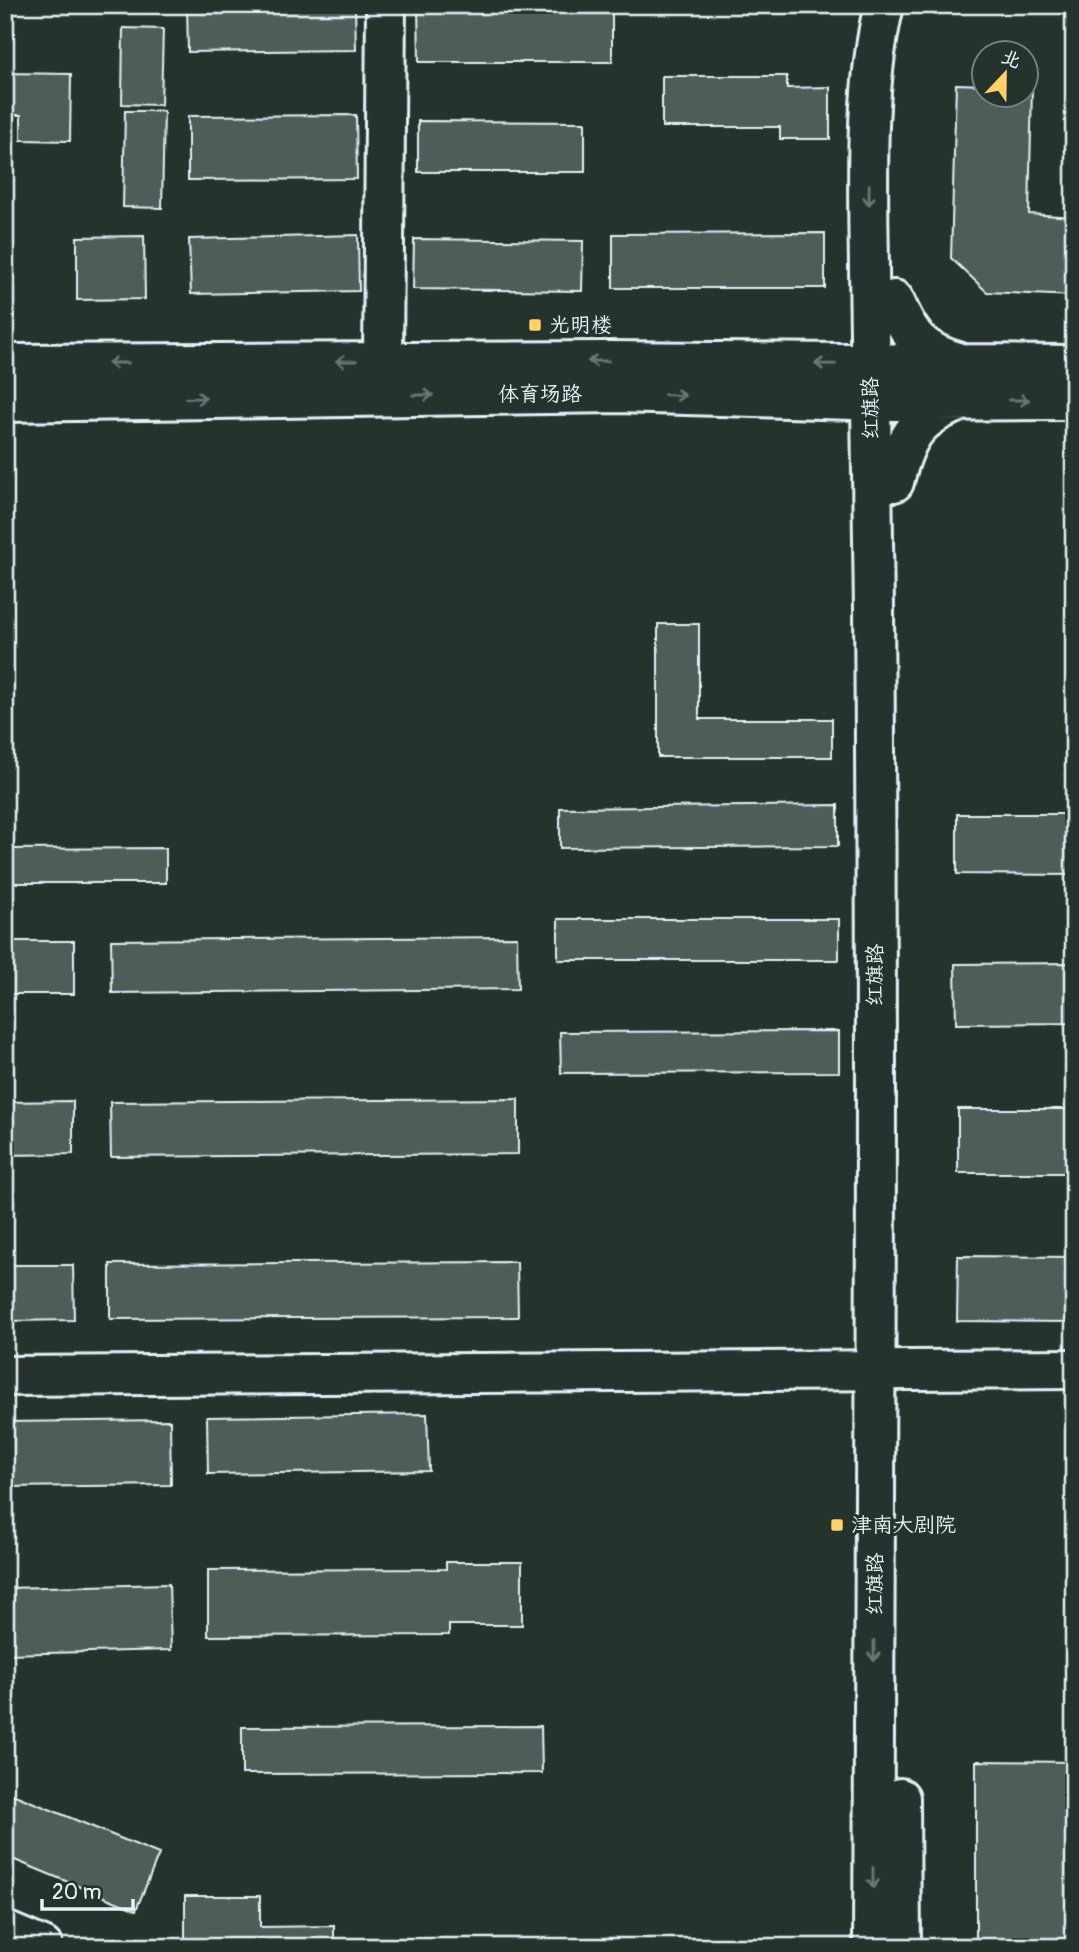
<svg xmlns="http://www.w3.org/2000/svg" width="1079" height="1952" viewBox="0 0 1079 1952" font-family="Pangolin,'LXGW WenKai TC',sans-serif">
	<rect width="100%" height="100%" fill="#26332d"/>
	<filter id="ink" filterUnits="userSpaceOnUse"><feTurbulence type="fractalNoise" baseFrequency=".0143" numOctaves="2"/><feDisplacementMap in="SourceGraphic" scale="14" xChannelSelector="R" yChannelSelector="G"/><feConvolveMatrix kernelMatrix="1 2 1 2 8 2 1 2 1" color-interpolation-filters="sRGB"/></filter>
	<g filter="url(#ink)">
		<path fill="#505c59" stroke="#e8f1f8" stroke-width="2" d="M187,5H355L356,50L188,52Z
			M418,5H612V62H419Z
			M777,5H831V13H776Z
			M123,28L163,29L161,105L122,104Z
			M5,73L71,74L70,141L21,140V115H5Z
			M662,76H787V88L830,87V139H780V127H662Z
			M956,84L984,85V94H1026V86L1032,87L1029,214L1074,217V296L987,292L951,258Z
			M125,111H164L162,208L123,207Z
			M356,115L357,179L188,180V116Z
			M418,121L585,122V172H418Z
			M825,233V288H613V234Z
			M358,235L359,291L191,294L189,239Z
			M144,236L145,299L77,300V237Z
			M414,239L583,241L582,291L413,289Z
			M658,624H699V719H832V757H658Z
			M838,805V846L560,848V808Z
			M957,814H1074V875L957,874Z
			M166,848V883H5V849Z
			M558,919H839V960H558Z
			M517,937L518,989L112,993L111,940Z
			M5,941H74V994H5Z
			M1074,963V1023L956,1024L955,964Z
			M839,1031V1072L561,1073L560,1032Z
			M518,1099V1154L111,1157L110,1102Z
			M73,1101V1154L5,1155V1102Z
			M958,1109H1074V1173H958Z
			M958,1256L1074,1257V1322L957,1321Z
			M517,1262L518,1317L110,1319V1264Z
			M5,1265H73L74,1320L5,1321Z
			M427,1414L429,1471L208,1474L207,1417Z
			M170,1420L171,1485L5,1487V1422Z
			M446,1562H522V1625H449V1635L208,1636V1570L446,1569Z
			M169,1584L171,1650L5,1654V1588Z
			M541,1726L542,1773L242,1774V1727Z
			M976,1761L1074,1762V1947H976Z
			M5,1791L159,1854L136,1910L5,1856Z
			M185,1896H260V1927L334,1926V1947H260V1941L185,1942Z"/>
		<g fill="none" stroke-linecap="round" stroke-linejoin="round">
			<g stroke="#e8f1f8" stroke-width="44">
				<path id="minor" d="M386,395L383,361L386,5
					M5,1376L1074,1369"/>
			</g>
			<g stroke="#e8f1f8" stroke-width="44">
				<path id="major" d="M894,300C909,335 920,352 958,362
					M5,364L608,361L1074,365
					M5,402L617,393L886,401L1074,400
					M894,482C905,437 917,416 962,401
					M900,1798L901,1947
					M5,1931L43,1947
					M873,1947C875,1501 878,1055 874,609C873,495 870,382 869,268C868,181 864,90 884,5"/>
			</g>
			<use href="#minor" stroke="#26332d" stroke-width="38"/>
			<use href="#major" stroke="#26332d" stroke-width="38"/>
		</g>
		<defs><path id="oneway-shaft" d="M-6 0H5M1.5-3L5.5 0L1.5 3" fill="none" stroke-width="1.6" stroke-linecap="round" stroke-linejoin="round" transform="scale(1.75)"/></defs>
		<g stroke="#6a7674">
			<use href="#oneway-shaft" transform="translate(869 195) rotate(91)"/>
			<use href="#oneway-shaft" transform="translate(346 361) rotate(180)"/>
			<use href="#oneway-shaft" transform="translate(598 361) rotate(-180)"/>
			<use href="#oneway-shaft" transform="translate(118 363) rotate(180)"/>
			<use href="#oneway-shaft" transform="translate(825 364) rotate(-179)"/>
			<use href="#oneway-shaft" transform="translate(423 395)"/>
			<use href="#oneway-shaft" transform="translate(675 395) rotate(2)"/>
			<use href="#oneway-shaft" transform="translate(196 398) rotate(-1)"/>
			<use href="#oneway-shaft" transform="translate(1019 400)"/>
			<use href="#oneway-shaft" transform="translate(874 1651) rotate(90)"/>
			<use href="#oneway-shaft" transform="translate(873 1878) rotate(90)"/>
		</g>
	</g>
	<g fill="#ffd166" stroke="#26332d" stroke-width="2.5">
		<rect x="528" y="318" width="14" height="14" rx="3.5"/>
		<rect x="830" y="1518" width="14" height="14" rx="3.5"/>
	</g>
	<g text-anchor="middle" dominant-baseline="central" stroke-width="6" stroke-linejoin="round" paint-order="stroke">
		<g font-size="21" fill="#e8f1f8" stroke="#26332d" text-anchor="start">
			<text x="549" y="325">光明楼</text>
			<text x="851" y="1525">津南大剧院</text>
		</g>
		<g font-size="21" fill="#e8f1f8" stroke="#26332d">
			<text x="540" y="394">体育场路</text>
			<text transform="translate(871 408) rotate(-91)">红旗路</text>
			<text transform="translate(875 975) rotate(-90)">红旗路</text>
			<text transform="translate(875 1584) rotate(-90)">红旗路</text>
		</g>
	</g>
	<rect width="1079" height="1952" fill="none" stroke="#26332d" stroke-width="28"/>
	<rect x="14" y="14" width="1051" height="1924" fill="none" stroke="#e8f1f8" stroke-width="2.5" filter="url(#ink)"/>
	<g transform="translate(1005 74) rotate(22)"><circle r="33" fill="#26332d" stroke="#747f7e" stroke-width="2"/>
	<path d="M0-5L12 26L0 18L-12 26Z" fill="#ffd166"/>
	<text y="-10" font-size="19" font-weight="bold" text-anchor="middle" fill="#e8f1f8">北</text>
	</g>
	<path d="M42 1899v10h91v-10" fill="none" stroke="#e8f1f8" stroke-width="3.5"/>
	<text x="52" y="1899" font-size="21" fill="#e8f1f8" stroke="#26332d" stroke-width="5" paint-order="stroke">20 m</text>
</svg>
